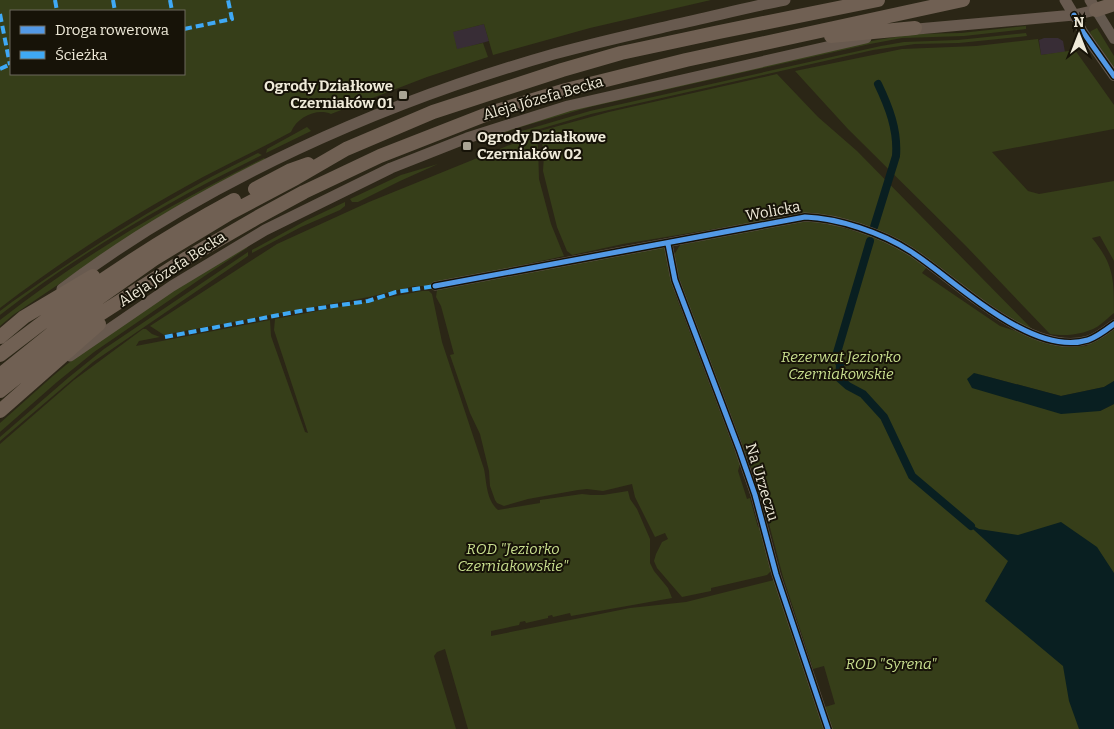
<svg xmlns="http://www.w3.org/2000/svg" width="1114" height="729" viewBox="0 0 1114 729" font-family="Bitter,serif">
	<rect width="100%" height="100%" fill="#2b2616"/>
	<path fill="#382d36" d="M484,24L489,41L457,50L452,32Z
		M1044,38H1058L1063,41L1065,52L1041,55L1039,40Z"/>
	<path fill="#363e19" fill-rule="evenodd" d="M0,0H711L590,28L493,55L484,24L453,32L457,49L483,43L488,57L427,77L331,114C317,108 297,117 291,132C262,148 232,162 203,177C134,214 62,260 0,308ZM184,11V74H11V11Z
		M1026,26V29L964,36L902,38L870,44L590,107L514,129L496,137L490,136L561,112L865,42L913,34L961,33Z
		M1097,28L1114,56V68L1090,33L1091,31Z
		M1026,33L1027,36L959,43L915,44L873,50L591,114L492,143L515,133L590,111L881,46L904,42L958,40Z
		M1038,39L1041,55L1075,50L1114,105V129L992,152L1028,191L1039,194L1114,181V261L1100,236L1092,238C1114,265 1114,279 1114,313C1109,317 1106,320 1101,324C1089,334 1065,337 1050,334L966,246L848,129L795,71L902,49L976,46Z
		M777,74L818,117L857,151L1035,332L1024,327L877,231L800,215L623,244L572,255L567,251L557,227L543,171L544,155L540,131L609,112Z
		M307,127L311,131L266,153L267,149Z
		M522,140H536L538,146L539,179L551,224L564,256L427,286H415L369,297L173,333L164,335L150,326L277,244L369,202Z
		M258,153L262,155C170,200 81,252 0,315V311L12,302C92,246 170,196 258,153Z
		M264,158L268,160L120,243L13,315L0,326V320C82,256 171,203 264,158Z
		M438,164L400,181L358,202H352L350,199L401,175Z
		M345,202V206L340,210L301,227L252,253V250L305,221Z
		M804,220H816L876,237L902,250L927,267L922,273L1000,326L1065,347L1086,346L1114,329V381L1104,387L1061,396L974,373L1100,411L1114,404V729H831L825,707L835,704L824,666L813,669L783,577L760,490L682,290L674,255L680,245Z
		M248,246L247,248L209,273L94,352L57,382L0,432V423C29,398 56,371 87,349C138,311 193,278 248,246Z
		M666,246L676,296L740,464L738,471L747,499L750,498L758,527H760L771,571L767,575L711,588V591L682,597L657,568L654,561L656,554L662,542L668,539L665,533L655,537L635,497L632,484L603,491L587,489L578,490L528,499L504,506L497,503L495,500L490,486L489,471L480,434L470,413L450,355L454,354L441,306L436,297L437,290Z
		M248,252V256L93,362L0,441V437L68,378L104,349Z
		M422,291H429L432,294L442,342L484,469C487,484 486,499 498,510L540,503V500L582,494L591,495H603L628,491L630,499L637,509L650,539V563L654,571L668,588L672,598L571,616L570,613L553,617L552,615L548,616V618L526,623L525,621L520,622L519,625L491,631V636L630,608L686,602L774,580L824,729H468L445,649L437,652L434,656L456,729H0V444L74,380L143,329H146L152,334L160,337L139,341L136,346L270,320L271,336L305,432L308,433L274,330L275,319Z"/>
	<path fill="#091f21" d="M974,373L1061,396L1104,387L1114,381V404L1100,411L1061,414L972,388L967,379Z
		M963,520L979,529L1018,535L1061,522L1097,547L1114,573V729H1079L1069,701L1063,666L985,601L1008,561Z"/>
	<g fill="none" stroke-linecap="round" stroke-linejoin="round">
		<path stroke="#091f21" stroke-width="8" d="M874,227L896,156C898,130 889,107 878,84
			M870,241L836,356L840,365L839,378L848,386L863,394L884,417L912,476L971,526"/>
		<path stroke="#64594f" stroke-width="9" d="M668,244L675,280L739,449L755,495L776,574L828,729
			M435,286C558,262 682,241 805,217C838,218 882,233 910,251C954,279 1031,358 1088,340C1097,337 1106,330 1114,324"/>
		<path stroke="#64594f" stroke-width="10" d="M1096,10L1114,39
			M1074,15L1083,32L1114,76"/>
		<path stroke="#685a4f" stroke-width="11" d="M1065,0L1074,15
			M906,30L1074,15L1096,10L1090,0
			M62,289C203,182 384,102 554,54C594,43 634,34 673,25C711,17 748,7 785,0
			M70,356L172,286L265,230L391,168L467,138L568,106L866,38"/>
		<path stroke="#706053" stroke-width="14" d="M1096,10L1114,4
			M831,36L915,28
			M255,189L291,170L308,164
			M0,337L24,317L93,276
			M0,355C74,297 152,244 234,200
			M0,375L72,317L154,259L230,213L296,178L346,149L433,112L562,70L621,53L719,32L878,0
			M0,391L80,327L187,258L258,217L304,192L380,156L490,113L566,90L686,60L963,0
			M0,411L99,324"/>
		<path stroke="#3fa9f5" stroke-width="4" stroke-dasharray="8 4" stroke-linecap="butt" d="M55,0L57,11
			M113,0L115,11
			M170,0L172,11
			M0,14L10,65
			M184,29L232,19L228,0
			M0,69L11,64
			M165,337L300,311L368,301L396,292L435,286"/>
		<g stroke="#171308" stroke-width="8">
			<path id="cycleway" d="M1074,15L1083,32L1114,76
				M668,244L675,280L739,449L755,495L776,574L828,729
				M435,286C558,262 682,241 805,217C838,218 882,233 910,251C954,279 1031,358 1088,340C1097,337 1106,330 1114,324"/>
		</g>
		<use href="#cycleway" stroke="#5399e6" stroke-width="5"/>
	</g>
	<g fill="#aaa595" stroke="#171308" stroke-width="2">
		<rect x="398" y="90" width="10" height="10" rx="2.5"/>
		<rect x="462" y="141" width="10" height="10" rx="2.5"/>
	</g>
	<g text-anchor="middle" dominant-baseline="central" stroke-width="4" stroke-linejoin="round" paint-order="stroke">
		<g font-size="15" font-weight="bold" fill="#efead9" stroke="#171308" text-anchor="end">
			<text x="393" y="86">Ogrody Działkowe<tspan x="393" dy="17">Czerniaków 01</tspan></text>
			<text x="477" y="137" text-anchor="start">Ogrody Działkowe<tspan x="477" dy="17">Czerniaków 02</tspan></text>
		</g>
		<g font-size="15" fill="#efead9" stroke="#171308">
			<text transform="translate(543 98) rotate(-16)">Aleja Józefa Becka</text>
			<text transform="translate(773 211) rotate(-10)">Wolicka</text>
			<text transform="translate(172 269) rotate(-33)">Aleja Józefa Becka</text>
			<text transform="translate(762 482) rotate(73)">Na Urzeczu</text>
		</g>
		<g font-size="15" font-style="italic" fill="#c9df8f" stroke="#171308">
			<text x="841" y="357">Rezerwat Jeziorko<tspan x="841" dy="17">Czerniakowskie</tspan></text>
			<text x="513" y="549">ROD "Jeziorko<tspan x="513" dy="17">Czerniakowskie"</tspan></text>
			<text x="891" y="664">ROD "Syrena"</text>
		</g>
	</g>
	<rect x="10" y="10" width="175" height="65" fill="#171308" stroke="#6d695c"/>
	<rect x="20" y="26" width="25" height="8" fill="#5399e6" stroke="#6d695c"/>
	<text x="55" y="35" font-size="15" fill="#efead9">Droga rowerowa</text>
	<rect x="20" y="51" width="25" height="8" fill="#3fa9f5" stroke="#6d695c"/>
	<text x="55" y="60" font-size="15" fill="#efead9">Ścieżka</text>
	<g transform="translate(1079 35)" stroke="#171308" stroke-width="4" paint-order="stroke">
	<path d="M0-4L9 19L0 12L-9 19Z" fill="#efead9"/>
	<text y="-8" font-size="14" font-weight="bold" text-anchor="middle" fill="#efead9">N</text>
	</g>
</svg>
